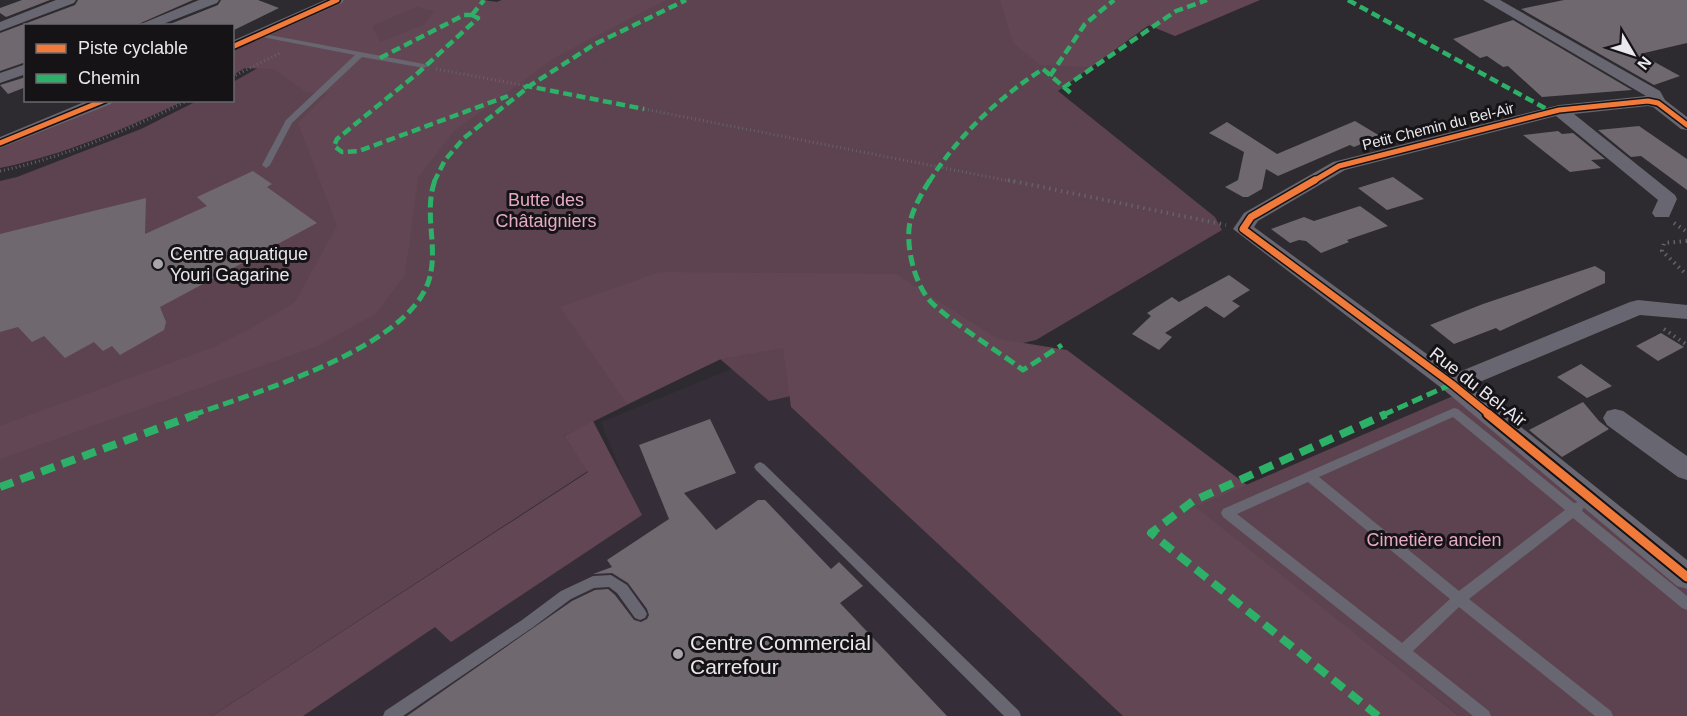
<svg xmlns="http://www.w3.org/2000/svg" width="1687" height="716" viewBox="0 0 1687 716" font-family="Helvetica,sans-serif">
	<rect width="100%" height="100%" fill="#2d2b2f"/>
	<path fill="#352e39" d="M783,348L791,407L1123,716H272L635,508L601,422Z"/>
	<path fill="#5d434f" d="M378,0H482L497,2L502,0H1216L1177,5L1058,91L1215,217L1222,230L1036,340L769,401L720,359L564,436L588,471L212,716H0V181L17,177L141,129L197,101L232,100L233,82Z
		M1453,396L1687,589V716H1459L1195,507Z"/>
	<path fill="#634653" fill-rule="evenodd" d="M344,0H482L497,2L502,0H666L556,57L454,131L418,178L405,275L375,314L320,345L0,459V426L214,347L255,326L295,302L337,226L298,123L328,93L306,92L273,69L245,68L233,75V50ZM417,7L434,11L425,24L380,42L372,26Z
		M1000,0H1260L1175,36L1148,25L1090,67L1040,65L1013,43Z
		M114,101H184C126,128 64,155 0,168V146Z
		M660,272L896,274L998,339L1067,350L1247,485L1196,507L1459,716H1123L791,407L783,348L721,359L627,404L560,307Z
		M593,421L642,515L451,642L435,627L303,716H212L588,472L564,436Z"/>
	<path fill="#6f686f" d="M22,0H50L6,17L0,13V8Z
		M78,0H193L134,26H26V62L0,71V33L75,5Z
		M221,0H258L279,8L232,31V26H165L218,5Z
		M1564,0H1687V43L1640,54L1680,76L1654,85L1521,9Z
		M1513,20L1632,90L1542,97L1508,66L1503,67L1487,56L1480,58L1453,39Z
		M26,77V87L8,94L0,85Z
		M1355,121L1380,136L1354,147L1350,145L1278,176L1266,169L1262,189L1248,197H1243L1225,187L1238,180L1244,152L1209,133L1227,122L1277,154Z
		M1639,126L1687,159V190L1641,156L1631,157L1598,130Z
		M1558,131L1562,134L1573,133L1605,159L1591,160L1601,168L1570,172L1523,135Z
		M253,171L272,184L267,187L317,223L160,307L166,322L164,330L120,355L112,346L103,351L94,342L65,358L44,336L32,342L18,327L0,332V234L146,198L145,234L207,206L197,197Z
		M1393,177L1424,199L1387,210L1358,188Z
		M1360,206L1388,226L1347,240L1349,242L1321,253L1306,241L1299,240L1290,243L1271,229L1304,217L1314,221Z
		M1595,266L1605,272V283L1500,331L1496,328L1454,344L1430,325L1483,304Z
		M1229,275L1250,290L1232,301L1240,306L1224,318L1206,306L1165,333L1172,337L1159,350L1132,334L1151,316L1147,313L1172,297L1179,302Z
		M1661,333L1684,347L1658,361L1636,346Z
		M1581,364L1612,386L1587,398L1557,377Z
		M1583,402L1599,421L1609,429L1562,457L1529,430Z
		M710,419L736,473L684,493L716,530L758,500H765L831,569L839,562L863,586L840,603L947,716H407L572,601L595,590L608,589L615,595L634,620L641,622L647,619L649,615L647,609L628,583L612,573L593,574L612,567L607,560L669,519L639,445Z"/>
	<g fill="none" stroke-linecap="round" stroke-linejoin="round">
		<path stroke="#64626a" stroke-width="3" stroke-dasharray="1 3" stroke-linecap="butt" d="M436,69L527,86
			M232,77L280,53
			M644,109L1015,182
			M0,171C66,157 129,129 189,100"/>
		<path stroke="#64626a" stroke-width="4" stroke-dasharray="1.5 4.5" stroke-linecap="butt" d="M1008,180L1226,225
			M1674,223L1687,232
			M1687,241L1664,243L1662,251L1687,275
			M1664,329L1687,345"/>
		<path fill="#686670" fill-rule="evenodd" d="M259,33L424,64L428,66L424,68L362,57L292,123L270,165L266,168L262,165L286,120L355,55L257,36L255,35Z
			M1454,408L1458,409L1574,503L1578,502L1582,503L1584,507L1582,511L1687,596V610L1682,608L1573,518L1469,599L1611,711L1613,716H1595L1459,607L1413,651L1489,711L1491,716H1473L1223,517L1221,513L1223,509ZM1453,417L1565,510L1459,591L1319,477ZM1308,482L1450,599L1402,643L1237,514Z
			M760,462L764,464L1019,711L1021,716H1004L756,470L754,467L756,464Z
			M611,575L627,585L645,610L647,614L645,618L640,620L635,618L617,593L609,587L594,588L571,599L532,628L403,716H383L385,711L522,620L561,591L593,576Z"/>
		<path fill="#686670" fill-rule="evenodd" d="M56,0H76L74,3L0,31V22Z
			M199,0H219L217,3L158,26H136Z
			M325,0H344L342,3L232,51V41Z
			M1483,0H1500L1660,91L1665,100L1687,117V130L1681,129L1653,107L1648,106L1574,114L1675,195L1677,199L1669,217H1655L1652,213L1658,200L1556,116L1345,170L1258,221L1254,227L1454,374L1630,302L1638,300L1687,305V319L1640,315L1470,386L1687,560V589L1677,586L1444,390L1233,229L1244,213L1333,162L1559,105L1646,96Z
			M26,64V74L0,83V73Z
			M89,100H113L111,104L0,148V137Z
			M1615,409L1623,411L1687,456V480L1678,477L1607,425L1603,418L1607,411Z"/>
		<path stroke="#2db169" stroke-width="4.5" stroke-dasharray="9 4.5" stroke-linecap="butt" d="M1348,0L1552,112
			M472,15L478,18L418,73L337,139L334,146L342,152L359,151L508,96
			M472,15L484,0
			M380,58L464,15H472
			M1050,76L1085,24L1114,0
			M524,88L527,86L644,109
			M1063,88L1176,11L1207,0
			M434,182L445,160L464,138L531,85L595,44L686,0
			M929,182C957,137 999,97 1043,69L1073,95"/>
		<path stroke="#2db169" stroke-width="5" stroke-dasharray="11 5" stroke-linecap="butt" d="M930,180C922,193 914,206 910,222C905,246 915,287 933,304C958,327 995,349 1023,370L1062,345
			M193,415C255,392 408,349 429,280C439,247 423,214 435,180
			M1383,415L1452,384"/>
		<path stroke="#2db169" stroke-width="8" stroke-dasharray="14 8" stroke-linecap="butt" d="M0,487L197,414
			M1378,716L1151,533L1193,501L1386,414"/>
		<g stroke="#151316" stroke-width="8">
			<path id="cycleway-far2" d="M232,47L337,0
				M0,143L105,100
				M1312,182L1339,166L1559,110L1648,101L1658,103L1687,125"/>
		</g>
		<g stroke="#151316" stroke-width="10">
			<path id="cycleway-far1" d="M1315,180L1251,217L1243,229L1452,384L1490,415"/>
		</g>
		<g stroke="#151316" stroke-width="13">
			<path id="cycleway" d="M1488,414L1687,577"/>
		</g>
		<use href="#cycleway-far2" stroke="#f17a3a" stroke-width="5"/>
		<use href="#cycleway-far1" stroke="#f17a3a" stroke-width="7"/>
		<use href="#cycleway" stroke="#f17a3a" stroke-width="9"/>
	</g>
	<g fill="#a8a5aa" stroke="#151316" stroke-width="2">
		<circle cx="158" cy="264" r="6"/>
		<circle cx="678" cy="654" r="6"/>
	</g>
	<g text-anchor="middle" dominant-baseline="central" stroke-width="6" stroke-linejoin="round" paint-order="stroke">
		<g font-size="15" fill="#eae7ed" stroke="#151316">
			<text transform="translate(1438 126) rotate(-14)">Petit Chemin du Bel-Air</text>
		</g>
		<g font-size="18" fill="#e7aac5" stroke="#151316">
			<text x="546" y="200">Butte des<tspan x="546" dy="21">Châtaigniers</tspan></text>
			<text x="1434" y="540">Cimetière ancien</text>
		</g>
		<g font-size="18" fill="#eae7ed" stroke="#151316" text-anchor="start">
			<text x="170" y="254">Centre aquatique<tspan x="170" dy="21">Youri Gagarine</tspan></text>
		</g>
		<g font-size="18" fill="#eae7ed" stroke="#151316">
			<text transform="translate(1478 387) rotate(38)">Rue du Bel-Air</text>
		</g>
		<g font-size="21" fill="#eae7ed" stroke="#151316" text-anchor="start">
			<text x="690" y="642">Centre Commercial<tspan x="690" dy="24">Carrefour</tspan></text>
		</g>
	</g>
	<rect x="24" y="24" width="210" height="78" fill="#151316" stroke="#6a686c" stroke-width="1.5"/>
	<rect x="36" y="44" width="30" height="9" fill="#f17a3a" stroke="#6a686c" stroke-width="1.5"/>
	<text x="78" y="54" font-size="18" fill="#eae7ed">Piste cyclable</text>
	<rect x="36" y="74" width="30" height="9" fill="#2db169" stroke="#6a686c" stroke-width="1.5"/>
	<text x="78" y="84" font-size="18" fill="#eae7ed">Chemin</text>
	<g transform="translate(1633 54) rotate(129)" stroke="#151316" stroke-width="4.5" paint-order="stroke">
	<path d="M0-4.5L10 22L0 15L-10 22Z" fill="#eae7ed"/>
	<text y="-9" font-size="16" font-weight="bold" text-anchor="middle" fill="#eae7ed">N</text>
	</g>
</svg>
